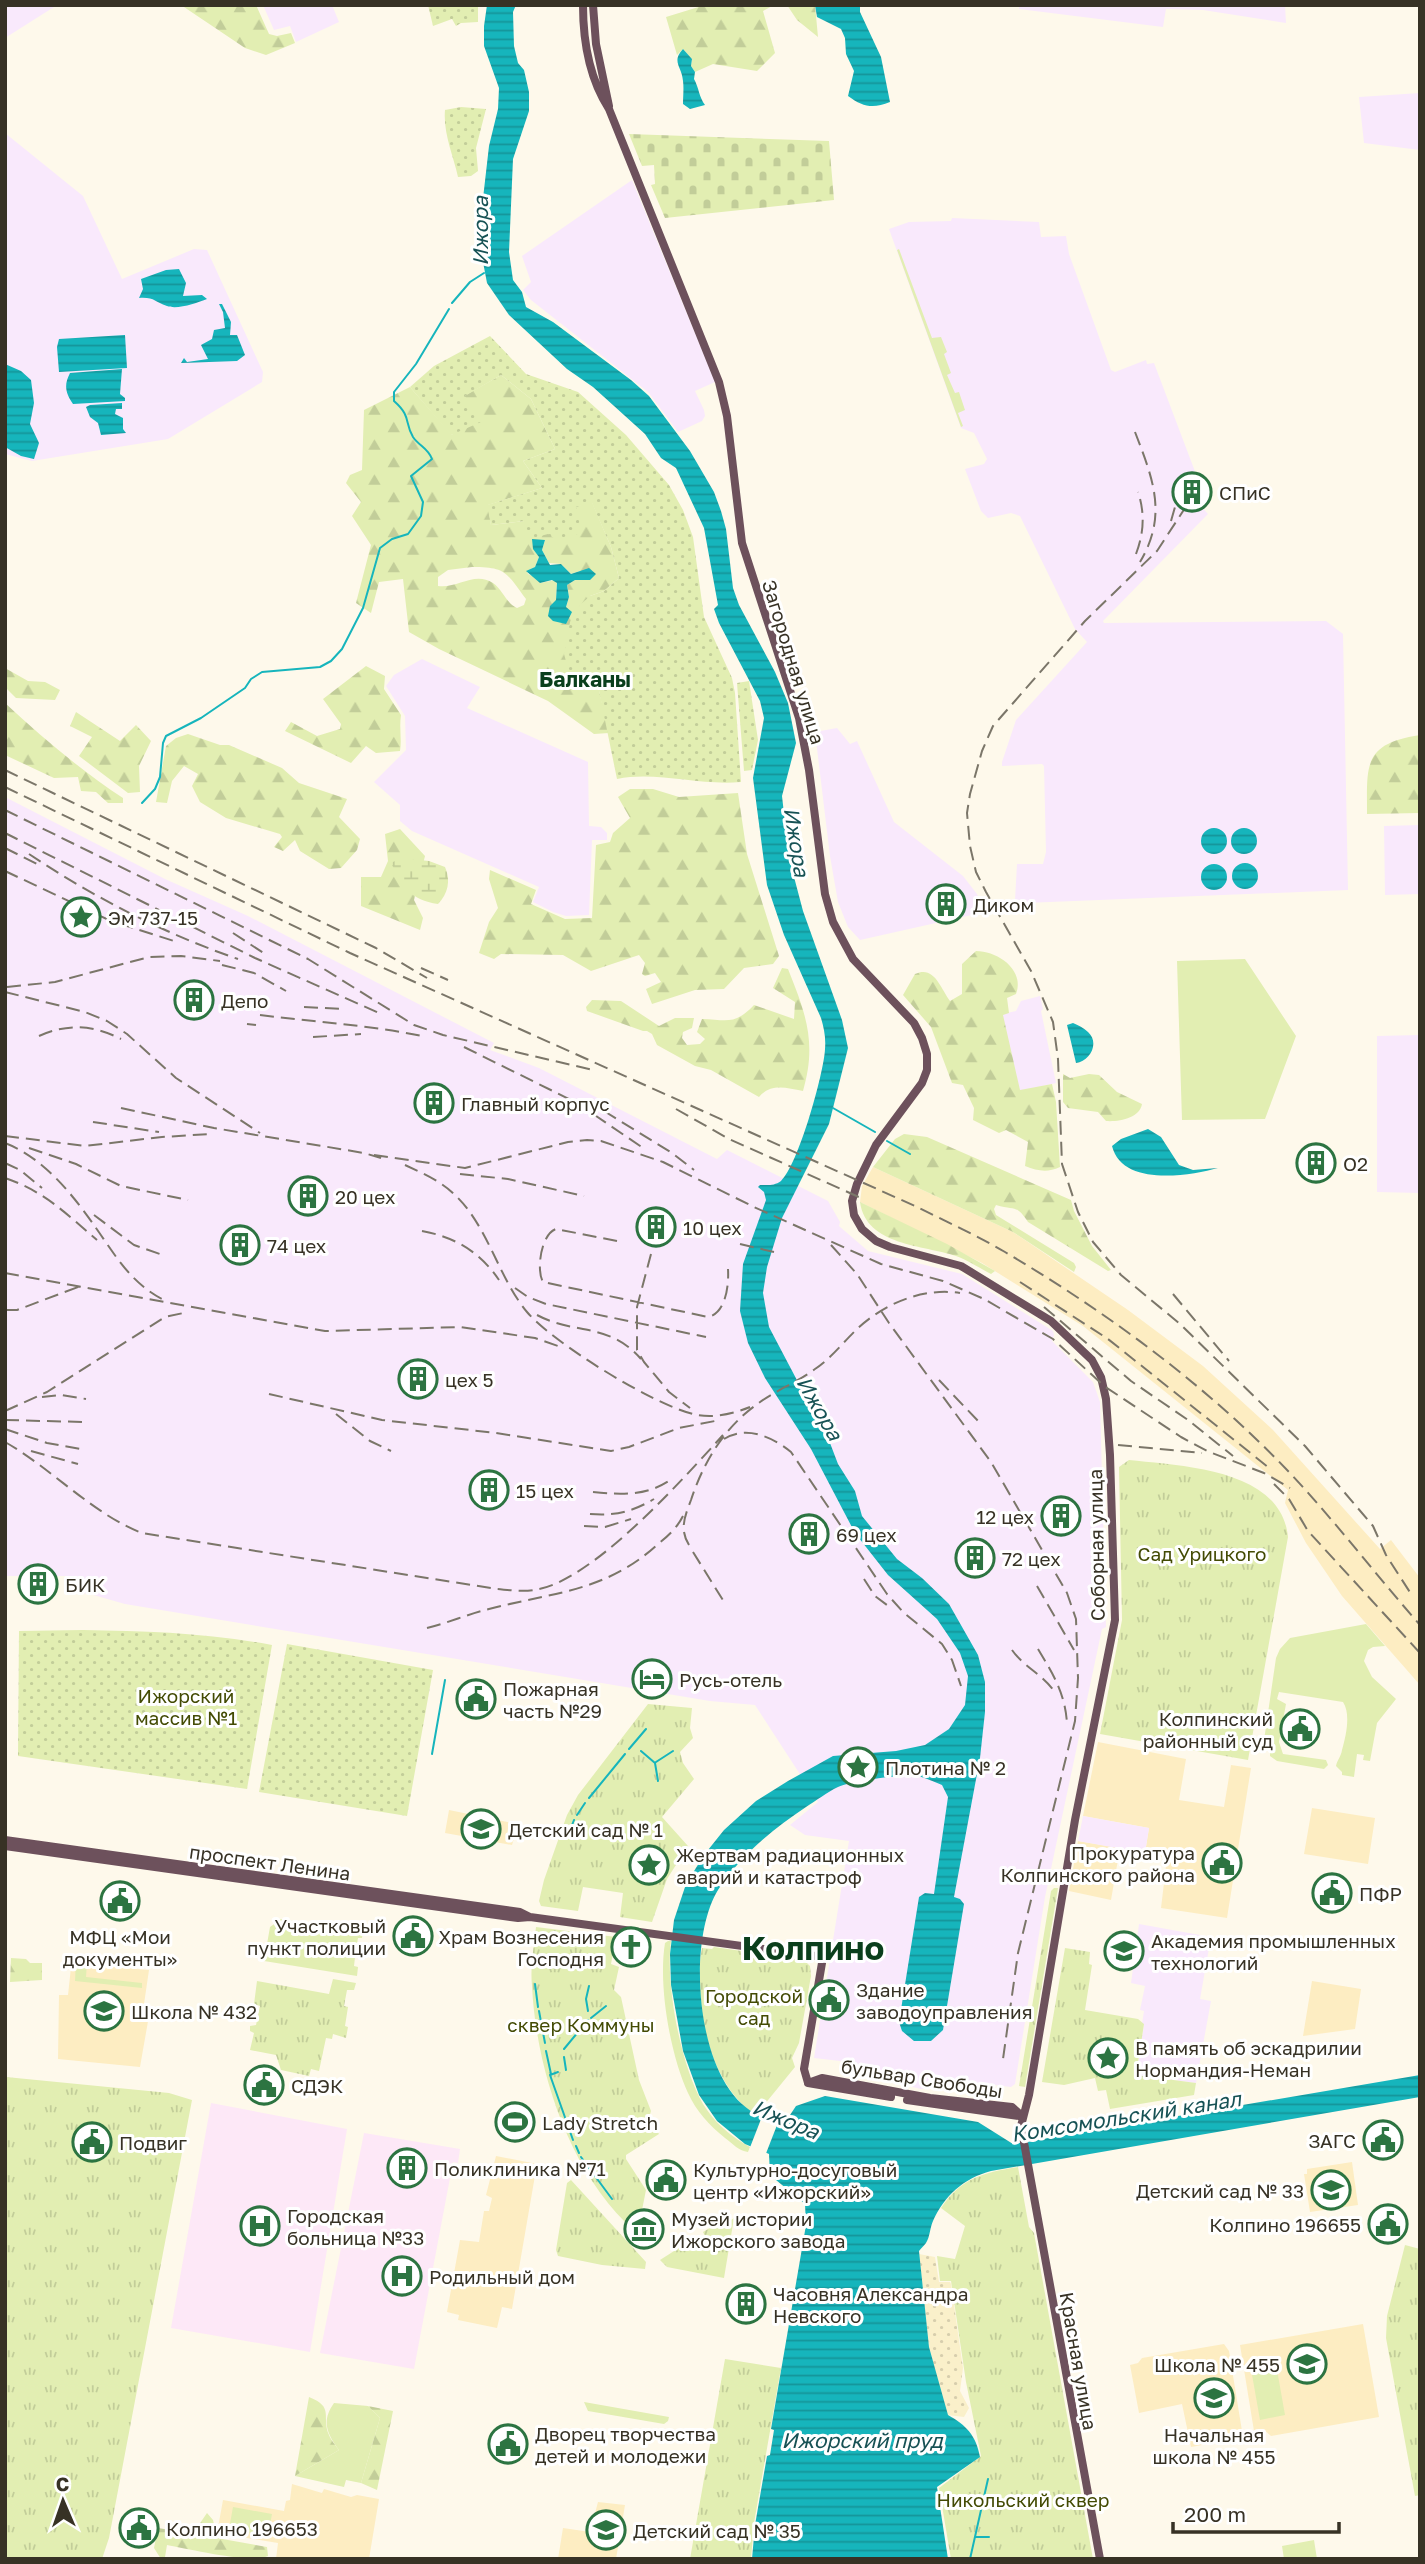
<svg xmlns="http://www.w3.org/2000/svg" width="1425" height="2564" viewBox="0 0 1425 2564" font-family="'Golos Text',sans-serif">
	<defs>
		<pattern id="forest-firs" width="22" height="20" patternUnits="userSpaceOnUse" patternTransform="scale(1.75)"><rect width="22" height="20" fill="#e2eeb2"/><path d="M5 1l3.5 6h-7zM16 11l3.5 6h-7z" fill="#c2cd99"/></pattern>
		<pattern id="wetland-marsh" width="20" height="14" patternUnits="userSpaceOnUse" patternTransform="scale(1.75)"><rect width="20" height="14" fill="#e2eeb2"/><path d="M1 5h8M5 5V1M11 12h8M15 12V8" fill="none" stroke="#c2cd99"/></pattern>
		<pattern id="sand-dots" width="8" height="8" patternUnits="userSpaceOnUse" patternTransform="scale(1.75)"><rect width="8" height="8" fill="#faf0ca"/><path d="M2 2h.1M6 6h.1" fill="none" stroke="#d7cead" stroke-width="1.8" stroke-linecap="round"/></pattern>
		<pattern id="cemetery-stones" width="16" height="16" patternUnits="userSpaceOnUse" patternTransform="scale(1.75)"><rect width="16" height="16" fill="#e2eeb2"/><path d="M2 7V4a2 2 0 0 1 4 0v3zM10 15v-3a2 2 0 0 1 4 0v3z" fill="#c2cd99"/></pattern>
		<pattern id="park-tufts" width="24" height="20" patternUnits="userSpaceOnUse" patternTransform="scale(1.75)"><rect width="24" height="20" fill="#e2eeb2"/><path d="M3 7l-1-3M5 7V3M7 7l1-3M15 17l-1-3M17 17v-4M19 17l1-3" fill="none" stroke="#c2cd99"/></pattern>
		<pattern id="garden-dots" width="8" height="8" patternUnits="userSpaceOnUse" patternTransform="scale(1.75)"><rect width="8" height="8" fill="#e2eeb2"/><path d="M2 2h.1M6 6h.1" fill="none" stroke="#c2cd99" stroke-width="1.8" stroke-linecap="round"/></pattern>
		<pattern id="water-rules" width="6" height="5" patternUnits="userSpaceOnUse" patternTransform="scale(1.75)"><rect width="6" height="5" fill="#16b5bc"/><path d="M0 2.5h6" fill="none" stroke="#159499"/></pattern>
	</defs>
	<rect width="100%" height="100%" fill="#fef9eb"/>
	<path fill="#fdedc2" d="M873,1167L1013,1232L1128,1310L1203,1366L1273,1430L1380,1549L1391,1540L1420,1578V1685L1342,1596L1306,1543L1285,1503L1288,1490L1083,1326L982,1263L860,1202L862,1186Z
		M1098,1742L1186,1759L1179,1800L1224,1807L1231,1765L1251,1768L1227,1918L1161,1908L1167,1858L1145,1853L1149,1828L1083,1816Z
		M1312,1808L1375,1818L1368,1864L1304,1854Z
		M449,1810L518,1824L512,1845L445,1833Z
		M1078,1841L1120,1848L1111,1900L1069,1891Z
		M72,1958L111,1964L112,1967L149,1970L144,2004L150,2010L140,2067L58,2059L59,1995H68Z
		M1312,1981L1361,1989L1355,2029L1303,2036Z
		M496,2156L537,2164L512,2309L502,2307L497,2328L458,2320L459,2315L447,2312L460,2240L479,2242L484,2211H489L492,2198L486,2195Z
		M1352,2162L1358,2205L1310,2212L1304,2174H1307V2169Z
		M1363,2324L1379,2417L1271,2436L1263,2429L1254,2431L1240,2345Z
		M1224,2344L1229,2351L1242,2431L1241,2438L1191,2447L1182,2404L1139,2413L1130,2365L1138,2363L1142,2358Z
		M292,2484L322,2493L324,2489L351,2497L357,2495L379,2499L369,2559H276L278,2543L217,2533L223,2500L284,2511L286,2501L290,2500Z
		M598,2502L625,2505L616,2559H558L563,2528L590,2532Z"/>
	<path fill="#f9e9fc" d="M5,5H52L54,7L5,38Z
		M263,5H332L339,22L296,42L290,26L274,30Z
		M1019,5H1285L1286,23L1203,10L1166,9L1163,27L1019,9Z
		M1420,93V150L1364,143L1359,97Z
		M5,133L83,196L122,279L194,249L207,250L263,372L262,382L168,439L32,461L5,454Z
		M632,180L715,382L695,391L704,410L705,416L702,421L678,432L648,392L531,300L523,290L531,282L522,256Z
		M952,218L1039,222L1041,237L1066,236L1069,254L1111,370L1115,372L1146,360L1147,364L1154,363L1202,490L1206,496L1199,504L1208,514L1103,621L1104,623L1326,621L1343,634L1348,890L1025,903L1015,900L1017,864H1043L1046,852L1044,766L1042,764L1002,766V762L1016,720L1087,642L1075,629L1020,516L1011,513L988,518L981,511L965,469L984,464L987,459L974,433L961,428L889,229L909,222L951,221Z
		M422,659L480,687L467,708L588,762L589,826L601,827L607,833V840H592L589,915L566,916L553,912L533,902L539,887L412,831L400,821V805L374,782L406,750L405,716L386,686L394,675Z
		M837,728L850,744L857,741L894,822L963,876L977,894L985,912L860,940L848,927L838,902L830,856L815,732Z
		M5,797L165,879L248,916L494,1043L490,1050L539,1068L717,1159L727,1150L828,1201L840,1222L839,1226L868,1251L962,1274L1053,1331L1054,1335L1052,1341L1093,1382L1100,1402L1106,1627L1102,1629L1045,1897L1015,2084L1011,2087L979,2083L921,2089L884,2080L849,2062L814,2058L849,1841L805,1835L790,1825L818,1802L755,1705L710,1701L125,1604L90,1594L71,1592V1576H5Z
		M1420,825V894L1385,895L1384,826Z
		M1040,996L1043,1009L1041,1011L1056,1083L1020,1091L1002,1014L1016,1011L1021,1001Z
		M1420,1035V1193L1377,1192V1036Z
		M1083,1816L1149,1828L1145,1853L1078,1841Z
		M1139,1924L1211,1937L1200,1999L1211,2001L1196,2083L1136,2075L1144,2025L1142,2024L1144,2011L1140,2010L1145,1986L1131,1983Z"/>
	<path fill="#fde8f7" d="M211,2103L347,2129L310,2352L171,2328Z
		M364,2133L460,2149L458,2163L453,2162L414,2369L320,2353Z"/>
	<path fill="#e2eeb2" d="M899,249L932,338L941,337L947,352L944,354L951,373L947,375L955,393L959,392L965,410L958,413L963,426L961,427L897,250Z
		M1245,959L1296,1036L1265,1119L1182,1120L1177,961Z
		M1366,1624L1385,1646L1373,1647L1368,1650L1364,1661L1372,1677L1396,1699L1377,1723L1370,1761L1363,1760L1364,1755L1357,1754L1354,1777L1342,1775V1772L1336,1766C1337,1760 1341,1757 1342,1750C1346,1736 1351,1714 1343,1702L1279,1692L1277,1699L1286,1704L1279,1742L1283,1754L1326,1760L1328,1765L1324,1769L1277,1761L1270,1756V1745L1263,1747L1276,1658L1280,1649L1290,1638Z
		M281,1919L293,1921L291,1935L298,1936L301,1922L363,1931L362,1938H358L357,1944L352,1943L351,1948L356,1949L354,1966L358,1967L357,1976L264,1961L270,1927Z
		M668,1941H671C665,1984 681,2066 703,2104C714,2122 731,2137 750,2147L748,2152C739,2151 733,2144 725,2138C710,2126 696,2111 688,2093C670,2054 658,1985 665,1943Z
		M76,1961L87,1962L86,1977L142,1983V1988L75,1981Z
		M1276,2364L1285,2415L1260,2420L1251,2369Z
		M584,2402L669,2417L668,2421L664,2424L588,2411Z
		M334,2403L368,2406L380,2418L361,2483L346,2480L344,2487L295,2476L339,2450C327,2434 321,2421 334,2403Z
		M233,2507L272,2514L268,2536L229,2529Z
		M1314,2540L1317,2559H1284L1282,2546Z"/>
	<path fill="url(#forest-firs)" fill-rule="evenodd" d="M181,5H256L269,34L277,36L291,33L295,43L266,55L245,48Z
		M705,5H774L763,11L775,53L757,71L713,64L695,72L691,66L692,59L683,49L677,55L666,17Z
		M787,5H815L818,37L797,20Z
		M501,375L531,399L555,449L523,461L542,488L488,505L491,525L524,521L592,502L611,547L619,578L604,591L590,596L598,686L609,733L594,734L548,701L439,649L409,632L403,579L379,582L371,613L356,603L371,545L352,516L361,502L346,483L350,475L362,470L364,410L410,387L452,435L464,396ZM545,540L542,550L549,563L561,564L571,574L580,571L585,580H575L567,585L569,597L566,607L556,600L557,583L555,580L540,583L535,577L528,574L527,571L535,567L539,557L534,547ZM472,567C506,567 506,572 526,599L524,605L517,608C506,603 503,590 493,583C474,571 457,589 438,586V577L448,570Z
		M366,666L385,676L384,689L401,715C399,728 402,739 400,751L376,753L366,746L351,763L285,731L291,722L317,736L340,729L341,724L323,699Z
		M5,668L28,681L45,682L60,690L55,700L16,698L5,687Z
		M5,703C42,737 80,770 123,798V803H108L96,792L81,791L78,777L54,778L5,755Z
		M76,712L120,741L136,725L151,741L139,766L140,792L128,793L79,756L92,737L70,726Z
		M188,734L220,745H229L282,768L299,783L347,799L339,817L360,839L357,850L341,868L329,869L300,851L295,840L283,851L274,847L282,837L280,834L226,818L200,802L192,786L198,774L184,766L172,781L167,803L156,802L166,746L176,738Z
		M1420,735V813L1367,814C1367,764 1363,744 1420,735Z
		M630,789H653L679,797L738,793L747,854L779,956L773,964L744,968L724,989L695,990L652,1004L646,989L661,982L655,973L645,976L642,974L645,963L639,955L591,971L563,955L501,954L494,959L479,953L489,922L498,908L489,879L490,870L536,890L531,904L565,919L592,918L596,845L610,842L613,833L630,818L618,797Z
		M400,829L425,856L414,900L423,918L420,930L361,906V877H381L388,861L385,834Z
		M976,951C998,951 1025,970 1016,994L1007,998L1009,1013L1003,1015L1020,1090L1052,1084L1056,1102L1060,1167C1047,1173 1038,1171 1025,1166L1028,1142L1006,1130L999,1133L973,1120L974,1108L963,1085L952,1083L931,1027L903,995L915,974C934,965 940,987 950,1001L962,994V964Z
		M782,968L788,969C806,1014 817,1043 803,1091C786,1088 771,1083 759,1097L711,1070L695,1066L657,1045L652,1034L647,1031H643L587,1011L586,1007L592,1000L621,1001L659,1026L675,1018H694L692,1028L683,1032L682,1038L687,1045L700,1044L705,1039L697,1032L702,1019C728,1020 735,1025 754,1005L794,1019L795,1002L773,988Z
		M1063,1074L1070,1078L1089,1074L1099,1075L1117,1092L1142,1104C1140,1118 1119,1122 1106,1121L1098,1112L1068,1108L1063,1102Z
		M904,1134L927,1137L1071,1200L1074,1211L1092,1246L1111,1270L1108,1271L1028,1222C1016,1204 1016,1211 996,1205L994,1209L996,1215L1074,1263L1076,1267L1074,1272L1013,1232L873,1167L895,1139Z
		M860,1202L947,1244L995,1271L991,1274C979,1268 968,1260 956,1256C924,1245 866,1246 860,1202Z
		M11,1958L26,1959L30,1963H42V1980L10,1982Z
		M309,2397C335,2407 321,2417 329,2435C331,2440 336,2446 339,2450L295,2476Z
		M368,2406L393,2411L377,2490L361,2483L380,2418Z
		M207,2513L213,2520L217,2538L267,2547L268,2556C251,2564 189,2549 167,2545L165,2557L171,2559H161L154,2548L158,2528L182,2532L196,2529Z"/>
	<path fill="url(#wetland-marsh)" d="M401,858L429,861L445,867C451,880 448,894 438,904C410,900 403,887 391,863Z"/>
	<path fill="url(#sand-dots)" d="M919,2254L935,2257L939,2282H950L951,2284L963,2368L960,2391L969,2408L964,2417L947,2415L929,2347Z"/>
	<path fill="url(#cemetery-stones)" d="M629,134L829,141L834,200L665,218L651,185L655,184L654,165L642,166Z"/>
	<path fill="url(#park-tufts)" d="M1129,1460C1181,1466 1281,1468 1288,1537L1248,1760L1100,1734L1122,1620L1119,1467Z
		M648,1704L692,1708L690,1728L693,1738L680,1752L683,1763L694,1779L662,1817L688,1846L667,1879L652,1922L620,1917L623,1893L583,1887L578,1911L541,1906L539,1901L544,1880L567,1815L578,1795Z
		M1054,1888H1058L1025,2087L1019,2086L1051,1891Z
		M536,1927L616,1937L611,1964L619,1967L614,1990L621,1997L639,2080L651,2111L649,2118L659,2134L626,2155V2159L646,2190L642,2210L625,2222C567,2164 536,2067 532,1986C530,1967 534,1946 536,1927Z
		M714,1947L804,1960L810,1966L811,1976L799,2043L792,2058L795,2067L756,2115C709,2086 692,2000 702,1948L712,1949Z
		M1065,1948L1090,1952L1089,1964L1092,1965L1085,2010L1138,2019L1144,2024L1136,2075L1196,2083L1194,2095L1110,2109L1106,2090L1098,2091L1095,2078L1064,2085L1042,2082Z
		M333,1979L356,1983L354,1990H347L344,2006L348,2007L345,2026L348,2027L346,2038L333,2034L332,2039L326,2038L319,2071L311,2069L309,2076L281,2070L276,2055L250,2050L254,2033L250,2031V2026L256,2025L260,2006L254,2004L257,1981L329,1994Z
		M6,2077L169,2093L192,2100L109,2538L102,2559H5Z
		M1018,2167L1029,2227L1034,2233L1093,2559H951L939,2488L981,2456L966,2382L951,2281H940L937,2256L955,2259L965,2226L941,2208C962,2177 983,2173 1018,2167Z
		M571,2180L646,2262L645,2269L602,2265L558,2256L556,2250L567,2183Z
		M734,2218L724,2278L667,2267L660,2260L685,2244L689,2249L706,2238L703,2232L718,2223L722,2226Z
		M1405,2245L1420,2249V2495L1415,2496L1386,2338L1387,2316Z
		M725,2359L781,2368L754,2523L751,2559H690Z"/>
	<path fill="url(#garden-dots)" d="M428,5H478V22L461,23L456,26L452,19L433,26Z
		M461,107L486,109L476,148L478,171L471,176L458,177C453,155 443,133 445,110Z
		M490,336L526,374L578,392L626,435L669,485L683,510L693,537L704,617L732,678L735,693L741,782C699,786 657,771 617,779L598,686H573L564,654L570,622L580,605L590,596L604,591L619,578L611,547L592,503L576,507L582,533L555,539L548,534L529,539L524,521L491,525L487,505L542,488L523,461L555,449L531,399L501,375L465,396L481,422L451,435L410,387L434,366Z
		M749,681L758,740L752,770L744,771L737,683Z
		M83,1630C147,1631 209,1633 272,1645L247,1789L18,1756L19,1631Z
		M287,1644L433,1670L407,1816L259,1792Z"/>
	<path fill="url(#water-rules)" d="M487,5H516L513,12L514,46L518,63L524,70L529,92V111L513,159L509,252L513,280L522,292L526,307L553,322L631,380L649,396L690,451L714,492L721,511L726,529L733,588L739,605L775,672L788,703L796,743L782,796L789,858L803,911L842,1020L848,1048L829,1124L782,1218L767,1267L763,1293L769,1327L830,1443L838,1464L855,1491L862,1516L897,1559L922,1578L949,1604L978,1655L985,1682V1712L980,1758L954,1897L960,1899L964,1904L943,2030L931,2041H914L902,2031L899,2022L919,1897L925,1893L934,1894L948,1797L942,1785C934,1782 925,1777 916,1776C902,1774 851,1781 838,1787C827,1792 816,1801 806,1807C773,1829 740,1856 718,1890C685,1943 696,2091 761,2116C770,2120 777,2125 786,2121L796,2106L825,2096L978,2122L1013,2144L1420,2075V2097L991,2171C964,2178 944,2196 933,2221C930,2227 930,2237 926,2243C924,2246 921,2248 919,2251L929,2347L948,2415C966,2425 976,2435 980,2457L937,2487L948,2559H752L755,2525L767,2456L770,2455L774,2430L771,2429L806,2225L805,2204L770,2175L769,2154L745,2144L717,2121L699,2095L683,2051L671,1985L670,1954L674,1920L686,1884L704,1855L724,1830L756,1801L788,1781L833,1756L896,1751L925,1745L949,1729L965,1705L968,1676L960,1653L937,1619L888,1575L855,1533L811,1449L765,1378L748,1343L740,1311L743,1264L766,1200L764,1192L758,1187L760,1185C768,1185 774,1186 781,1181C798,1166 824,1073 825,1049C826,1038 824,1028 821,1018L784,935L767,885L753,778L764,718L760,701L719,623L714,609L718,605L704,528L676,468L661,458L645,434L593,387L567,369L509,315L487,283L483,262L481,216L489,146L498,109L499,88L484,46V26Z
		M815,5H860V12L881,57L890,102C873,109 863,107 848,96L854,71L846,54L845,38L841,29L817,17Z
		M683,49L692,59L691,66L695,72L694,79C699,88 699,97 705,105L690,109L683,104C683,97 684,88 683,81C682,66 671,62 683,49Z
		M179,269L186,283L183,296L202,295L207,299C197,303 177,310 167,306C154,302 155,297 139,298L143,289L141,279L166,270Z
		M219,304H222L231,322L230,335H237L245,355L237,361L181,363L184,358L187,362L208,359L201,345L212,339L214,330L225,328L223,312Z
		M125,335L127,368L59,372L57,347L59,339Z
		M5,364L21,371L31,380L34,403L30,424L39,443L34,459L21,456L5,447Z
		M122,369L120,394L125,398V401L73,404C65,392 64,385 70,373Z
		M122,403V409H116L115,414L123,418V429L126,433L101,435L98,423L90,417L86,407L90,405Z
		M532,539L545,540L542,550L550,565L561,564L571,574L589,568L596,574L590,580H575L567,585L569,597L566,607L572,612L566,624L553,621L548,616L550,606L556,600L557,583L552,580L540,583L526,571L535,567L539,557L533,549Z
		M1231 841a13 13 0 1 1 26 0a13 13 0 1 1-26 0Z
		M1201 841a13 13 0 1 1 26 0a13 13 0 1 1-26 0Z
		M1232 876a13 13 0 1 1 26 0a13 13 0 1 1-26 0Z
		M1201 877a13 13 0 1 1 26 0a13 13 0 1 1-26 0Z
		M1073,1023C1078,1025 1084,1028 1088,1032C1100,1043 1090,1061 1076,1063L1067,1025Z
		M1148,1129L1161,1137L1179,1165L1193,1170L1218,1168C1189,1176 1122,1187 1112,1146L1121,1139Z"/>
	<path fill="#fef9eb" d="M763,2114L779,2120L765,2156L749,2150Z"/>
	<g fill="none" stroke-linecap="round" stroke-linejoin="round">
		<path stroke="#16b5bc" stroke-width="2" d="M452,303L470,282L484,273
			M142,803L155,789L160,777L163,743L166,736L201,718L245,688L251,679L262,672L320,667L331,661L342,649L363,608L380,548L392,539L408,534L421,516L423,502L411,476L432,459C428,448 419,446 413,437C404,422 412,417 394,401V392L416,364L449,309
			M833,1108L875,1132
			M887,1141L910,1154
			M629,1749L646,1729
			M641,1751L655,1763L658,1781
			M432,1754L445,1680
			M656,1762L673,1751
			M589,1798L625,1754
			M577,1815L585,1803
			M567,1838L574,1820
			M535,1984L538,2007
			M539,2011L545,2043
			M588,2011L586,1999L589,1986
			M591,2018L606,2006
			M564,2049L588,2020
			M546,2051L551,2074
			M564,2057L566,2070
			M558,2072L550,2075L573,2140
			M576,2146L579,2153
			M581,2157L592,2172
			M595,2176L612,2199
			M976,2537H989
			M970,2559L988,2479"/>
		<path stroke="#6d515c" stroke-width="8" d="M583,5C583,42 589,78 609,109L719,382L727,416L742,543L799,718L809,770L825,894L833,922L853,959L914,1023L922,1038L927,1054V1070L922,1083L876,1145L857,1184L852,1201L854,1215L862,1229L876,1241L890,1247L961,1266L1051,1321L1092,1360L1101,1377L1106,1399L1110,1455L1115,1620L1075,1820L1029,2095L1021,2126L1100,2559
			M593,5L596,44L609,106
			M5,1840L520,1912L530,1917
			M5,1846L518,1918L530,1917L823,1957L804,2069L808,2083
			M808,2083L822,2078L930,2098L1012,2107L1022,2116
			M808,2083L891,2097
			M907,2100L1019,2116"/>
		<path stroke="#7b7669" stroke-width="2" stroke-dasharray="14 7" stroke-linecap="butt" d="M1135,432C1153,479 1168,515 1140,562
			M1187,505L1157,551L1085,621L993,726L982,751L970,794L967,813L970,846L976,872L986,892L1031,971L1053,1022L1058,1059L1062,1164L1078,1212L1093,1242L1121,1275L1180,1324L1305,1446L1373,1526L1386,1555L1413,1597
			M1171,521L1177,500V480
			M1136,554C1144,533 1145,513 1138,492
			M5,770L376,948L427,978
			M5,787L350,953L915,1206C945,1221 976,1235 1005,1252C1108,1313 1206,1385 1289,1472C1335,1521 1376,1575 1420,1625
			M5,810L308,959L414,1025L443,1035L593,1070
			M5,833L255,958L379,1013
			M5,848L37,864
			M29,854C93,897 165,934 238,959
			M5,871L111,921L174,941
			M233,933L265,954
			M222,965L254,973L286,991
			M421,968L448,980
			M7,987L55,982L149,957L181,956L220,961
			M5,992L85,1012L107,1021L127,1034L176,1078L260,1133
			M304,1007L344,1009
			M260,1015C314,1022 369,1025 422,1036
			M247,1024L256,1025
			M39,1036C68,1023 93,1025 121,1039
			M313,1037L361,1034
			M464,1047L577,1103L646,1150
			M121,1108L214,1128L364,1153L381,1158
			M676,1109L729,1139L861,1198
			M604,1111L672,1153L694,1170
			M93,1122L159,1132
			M5,1136L85,1146L162,1137L211,1134
			M5,1143C44,1158 73,1195 96,1228C115,1255 131,1283 162,1299
			M29,1148L76,1164L121,1186L188,1200
			M374,1155L465,1168L568,1142L587,1140L601,1141L663,1162L754,1207L881,1264L943,1281L984,1299L1053,1339L1104,1386L1181,1437L1207,1451L1264,1473L1290,1488
			M5,1163L20,1170L42,1188
			M405,1165C422,1173 441,1181 455,1195C488,1226 498,1277 527,1312C553,1343 654,1405 693,1414C712,1419 733,1414 750,1407
			M460,1174L508,1179L584,1196
			M5,1178C46,1192 66,1214 97,1240
			M94,1215L134,1245L160,1254
			M422,1231C455,1237 480,1252 499,1280
			M617,1241L556,1229C541,1234 536,1270 543,1282L708,1317C726,1313 729,1285 728,1269
			M740,1244L774,1252
			M831,1245L857,1274L889,1323L991,1462L1067,1593L1076,1619L1078,1678L1075,1721L1018,1953L1003,2059
			M651,1254L637,1307V1350L644,1362L669,1392L690,1408
			M5,1273L325,1331L460,1327L535,1338L561,1347
			M1020,1282L1108,1339L1268,1467
			M515,1288L528,1297L546,1304L706,1337
			M1173,1294L1229,1361
			M1044,1307L1131,1381L1188,1420L1233,1456
			M5,1310H17L78,1287
			M537,1315C574,1335 609,1322 641,1359
			M939,1380L980,1423
			M269,1394L382,1420L496,1433L611,1451L629,1447L679,1428L715,1421
			M42,1397L61,1395L86,1399
			M5,1411L47,1392L165,1317L188,1312
			M336,1414L370,1441L391,1451
			M5,1420L84,1422
			M5,1429L47,1443L80,1449
			M724,1439C746,1425 773,1437 791,1452L887,1594L903,1612L942,1644L952,1660L961,1686
			M5,1442C51,1468 94,1515 142,1533L497,1589C509,1590 522,1592 534,1590C591,1583 684,1478 723,1435
			M1118,1445L1202,1453
			M31,1451L78,1464
			M1274,1484L1289,1499L1308,1531L1420,1653
			M593,1492C623,1495 649,1496 673,1478
			M590,1514C615,1516 632,1512 654,1499
			M584,1526L605,1527L631,1519
			M689,1545C679,1529 685,1516 691,1500C703,1463 724,1428 756,1405C774,1391 796,1383 815,1369C830,1359 841,1345 854,1332C881,1305 921,1287 960,1293
			M693,1552L726,1605
			M864,1579L875,1596L891,1608
			M1037,1586L1074,1650
			M427,1628C448,1623 468,1614 489,1609C554,1592 606,1592 658,1544C668,1536 677,1528 683,1516
			M1038,1649C1053,1674 1065,1693 1067,1723
			M1012,1650C1024,1667 1042,1674 1054,1691"/>
	</g>
	<defs>
		<g id="building-ring" transform="scale(2.0125)"><circle r="9.5" fill="#fff" stroke="#2c7441" stroke-width="1.5"/><path d="M-4-6H4V6H1V3H-1V6H-4ZM-2.5-4.3h1.7v1.8h-1.7ZM.8-4.3h1.7v1.8H.8ZM-2.5-1h1.7V.8h-1.7ZM.8-1h1.7V.8H.8Z" fill="#2c7441"/></g>
		<g id="sight-ring" transform="scale(2.0125)"><circle r="9.5" fill="#fff" stroke="#2c7441" stroke-width="1.5"/><path d="M0-6L1.8-2.2L6-1.7L2.9 1.2L3.7 5.4L0 3.3L-3.7 5.4L-2.9 1.2L-6-1.7L-1.8-2.2Z" fill="#2c7441"/></g>
		<g id="hotel-ring" transform="scale(2.0125)"><circle r="9.5" fill="#fff" stroke="#2c7441" stroke-width="1.5"/><path d="M-6-4.5h1.5V1H6V5H4.5V3h-9V5H-6ZM-4 0a1.8 1.8 0 1 1 3.6 0ZM.5 0V-2.5h3Q6-2.5 6 0Z" fill="#2c7441"/></g>
		<g id="civic-ring" transform="scale(2.0125)"><circle r="9.5" fill="#fff" stroke="#2c7441" stroke-width="1.5"/><path d="M-.6-6.5H3V-4.5H.6V-3L4-1V1h2V6H-6V1h2V-1L-.6-3ZM-1.2 2.5V6h2.4V2.5Z" fill="#2c7441"/></g>
		<g id="school-ring" transform="scale(2.0125)"><circle r="9.5" fill="#fff" stroke="#2c7441" stroke-width="1.5"/><path d="M0-5L7-2L0 1L-7-2ZM-4 1L0 2.5L4 1V4Q0 6-4 4Z" fill="#2c7441"/></g>
		<g id="church-ring" transform="scale(2.0125)"><circle r="9.5" fill="#fff" stroke="#2c7441" stroke-width="1.5"/><path d="M-1.2-6h2.4v3.5h3.3v2.4h-3.3V6h-2.4V-.1h-3.3v-2.4h3.3Z" fill="#2c7441"/></g>
		<g id="university-ring" transform="scale(2.0125)"><circle r="9.5" fill="#fff" stroke="#2c7441" stroke-width="1.5"/><path d="M0-5L7-2L0 1L-7-2ZM-4 1L0 2.5L4 1V4Q0 6-4 4Z" fill="#2c7441"/></g>
		<g id="stadium-ring" transform="scale(2.0125)"><circle r="9.5" fill="#fff" stroke="#2c7441" stroke-width="1.5"/><path d="M0-5a6.5 5 0 1 0 0 10a6.5 5 0 1 0 0-10ZM-3.5-1.8h7v3.6h-7Z" fill="#2c7441"/></g>
		<g id="hospital-ring" transform="scale(2.0125)"><circle r="9.5" fill="#fff" stroke="#2c7441" stroke-width="1.5"/><path d="M-5-5h3v3.5h4V-5h3V5h-3V1.5h-4V5h-3Z" fill="#2c7441"/></g>
		<g id="museum-ring" transform="scale(2.0125)"><circle r="9.5" fill="#fff" stroke="#2c7441" stroke-width="1.5"/><path d="M0-6L6-3V-2H-6V-3ZM-5-1h2V3h-2ZM-1-1h2V3h-2ZM3-1h2V3H3ZM-6 4H6V6H-6Z" fill="#2c7441"/></g>
	</defs>
	<g fill-rule="evenodd">
		<use href="#building-ring" x="1192" y="492"/>
		<use href="#building-ring" x="946" y="904"/>
		<use href="#sight-ring" x="81" y="917"/>
		<use href="#building-ring" x="194" y="1000"/>
		<use href="#building-ring" x="434" y="1103"/>
		<use href="#building-ring" x="1316" y="1163"/>
		<use href="#building-ring" x="308" y="1196"/>
		<use href="#building-ring" x="656" y="1227"/>
		<use href="#building-ring" x="240" y="1245"/>
		<use href="#building-ring" x="418" y="1379"/>
		<use href="#building-ring" x="489" y="1490"/>
		<use href="#building-ring" x="1061" y="1516"/>
		<use href="#building-ring" x="809" y="1534"/>
		<use href="#building-ring" x="975" y="1558"/>
		<use href="#building-ring" x="38" y="1584"/>
		<use href="#hotel-ring" x="652" y="1679"/>
		<use href="#civic-ring" x="476" y="1699"/>
		<use href="#civic-ring" x="1300" y="1729"/>
		<use href="#sight-ring" x="858" y="1767"/>
		<use href="#school-ring" x="481" y="1829"/>
		<use href="#civic-ring" x="1222" y="1863"/>
		<use href="#sight-ring" x="649" y="1865"/>
		<use href="#civic-ring" x="1332" y="1893"/>
		<use href="#civic-ring" x="120" y="1901"/>
		<use href="#civic-ring" x="413" y="1936"/>
		<use href="#church-ring" x="631" y="1947"/>
		<use href="#university-ring" x="1124" y="1951"/>
		<use href="#civic-ring" x="829" y="2000"/>
		<use href="#school-ring" x="104" y="2011"/>
		<use href="#sight-ring" x="1108" y="2058"/>
		<use href="#civic-ring" x="264" y="2085"/>
		<use href="#stadium-ring" x="515" y="2122"/>
		<use href="#civic-ring" x="1383" y="2140"/>
		<use href="#civic-ring" x="92" y="2142"/>
		<use href="#building-ring" x="407" y="2168"/>
		<use href="#civic-ring" x="666" y="2180"/>
		<use href="#school-ring" x="1331" y="2190"/>
		<use href="#civic-ring" x="1388" y="2224"/>
		<use href="#hospital-ring" x="260" y="2226"/>
		<use href="#museum-ring" x="644" y="2229"/>
		<use href="#hospital-ring" x="402" y="2276"/>
		<use href="#building-ring" x="746" y="2304"/>
		<use href="#school-ring" x="1307" y="2364"/>
		<use href="#school-ring" x="1214" y="2398"/>
		<use href="#civic-ring" x="508" y="2444"/>
		<use href="#civic-ring" x="139" y="2528"/>
		<use href="#school-ring" x="606" y="2530"/>
	</g>
	<g text-anchor="middle" dominant-baseline="central" stroke-width="6" stroke-linejoin="round" paint-order="stroke">
		<g font-size="19" fill="#373225" stroke="#fff" text-anchor="start">
			<text x="1219" y="492">СПиС</text>
			<text x="973" y="904">Диком</text>
			<text x="108" y="917">Эм 737-15</text>
			<text x="221" y="1000">Депо</text>
			<text x="461" y="1103">Главный корпус</text>
			<text x="1343" y="1163">O2</text>
			<text x="335" y="1196">20 цех</text>
			<text x="683" y="1227">10 цех</text>
			<text x="267" y="1245">74 цех</text>
			<text x="445" y="1379">цех 5</text>
			<text x="516" y="1490">15 цех</text>
			<text x="1034" y="1516" text-anchor="end">12 цех</text>
			<text x="836" y="1534">69 цех</text>
			<text x="1002" y="1558">72 цех</text>
			<text x="65" y="1584">БИК</text>
			<text x="679" y="1679">Русь-отель</text>
			<text x="503" y="1688">Пожарная<tspan x="503" dy="22">часть №29</tspan></text>
			<text x="1273" y="1718" text-anchor="end">Колпинский<tspan x="1273" dy="22">районный суд</tspan></text>
			<text x="885" y="1767">Плотина № 2</text>
			<text x="508" y="1829">Детский сад № 1</text>
			<text x="1195" y="1852" text-anchor="end">Прокуратура<tspan x="1195" dy="22">Колпинского района</tspan></text>
			<text x="676" y="1854">Жертвам радиационных<tspan x="676" dy="22">аварий и катастроф</tspan></text>
			<text x="1359" y="1893">ПФР</text>
			<text x="386" y="1925" text-anchor="end">Участковый<tspan x="386" dy="22">пункт полиции</tspan></text>
			<text x="120" y="1936" text-anchor="middle">МФЦ «Мои<tspan x="120" dy="22">документы»</tspan></text>
			<text x="604" y="1936" text-anchor="end">Храм Вознесения<tspan x="604" dy="22">Господня</tspan></text>
			<text x="1151" y="1940">Академия промышленных<tspan x="1151" dy="22">технологий</tspan></text>
			<text x="856" y="1989">Здание<tspan x="856" dy="22">заводоуправления</tspan></text>
			<text x="131" y="2011">Школа № 432</text>
			<text x="1135" y="2047">В память об эскадрилии<tspan x="1135" dy="22">Нормандия-Неман</tspan></text>
			<text x="291" y="2085">СДЭК</text>
			<text x="542" y="2122">Lady Stretch</text>
			<text x="1356" y="2140" text-anchor="end">ЗАГС</text>
			<text x="119" y="2142">Подвиг</text>
			<text x="434" y="2168">Поликлиника №71</text>
			<text x="693" y="2169">Культурно-досуговый<tspan x="693" dy="22">центр «Ижорский»</tspan></text>
			<text x="1304" y="2190" text-anchor="end">Детский сад № 33</text>
			<text x="287" y="2215">Городская<tspan x="287" dy="22">больница №33</tspan></text>
			<text x="671" y="2218">Музей истории<tspan x="671" dy="22">Ижорского завода</tspan></text>
			<text x="1361" y="2224" text-anchor="end">Колпино 196655</text>
			<text x="429" y="2276">Родильный дом</text>
			<text x="773" y="2293">Часовня Александра<tspan x="773" dy="22">Невского</tspan></text>
			<text x="1280" y="2364" text-anchor="end">Школа № 455</text>
			<text x="535" y="2433">Дворец творчества<tspan x="535" dy="22">детей и молодежи</tspan></text>
			<text x="1214" y="2434" text-anchor="middle">Начальная<tspan x="1214" dy="22">школа № 455</tspan></text>
			<text x="166" y="2528">Колпино 196653</text>
			<text x="633" y="2530">Детский сад № 35</text>
		</g>
		<g font-size="19" fill="#373225" stroke="#fff">
			<text transform="translate(794 662) rotate(73)">Загородная улица</text>
			<text transform="translate(1096 1545) rotate(-91)">Соборная улица</text>
			<text transform="translate(270 1862) rotate(8)">проспект Ленина</text>
			<text transform="translate(922 2078) rotate(9)">бульвар Свободы</text>
			<text transform="translate(1079 2361) rotate(80)">Красная улица</text>
		</g>
		<g font-size="19" fill="#434b04" stroke="#fff">
			<text x="1202" y="1553">Сад Урицкого</text>
			<text x="186" y="1695">Ижорский<tspan x="186" dy="22">массив №1</tspan></text>
			<text x="754" y="1995">Городской<tspan x="754" dy="22">сад</tspan></text>
			<text x="581" y="2024">сквер Коммуны</text>
			<text x="1023" y="2499">Никольский сквер</text>
		</g>
		<g font-size="21" font-style="italic" fill="#175255" stroke="#fff">
			<text transform="translate(480 231) rotate(-90)">Ижора</text>
			<text transform="translate(797 842) rotate(81)">Ижора</text>
			<text transform="translate(820 1408) rotate(60)">Ижора</text>
			<text transform="translate(1126 2116) rotate(-9)">Комсомольский канал</text>
			<text transform="translate(786 2119) rotate(23)">Ижора</text>
			<text x="862" y="2440">Ижорский пруд</text>
		</g>
		<g font-size="21" font-weight="bold" fill="#0a3f1c" stroke="#fff">
			<text x="585" y="679">Балканы</text>
		</g>
		<g font-size="33" font-weight="bold" fill="#0a3f1c" stroke="#fff">
			<text x="813" y="1947">Колпино</text>
		</g>
	</g>
	<rect width="1425" height="2564" fill="none" stroke="#373225" stroke-width="14"/>
	<g transform="translate(63 2501) rotate(358)" stroke="#ffffff" stroke-width="5" paint-order="stroke">
	<path d="M0-5L12 26L0 18L-12 26Z" fill="#373225"/>
	<text y="-10" font-size="19" font-weight="bold" text-anchor="middle" fill="#373225">С</text>
	</g>
	<path d="M1173 2522v10h166v-10" fill="none" stroke="#373225" stroke-width="3.5"/>
	<text x="1184" y="2522" font-size="21" fill="#373225" stroke="#ffffff" stroke-width="5" paint-order="stroke">200 m</text>
</svg>
